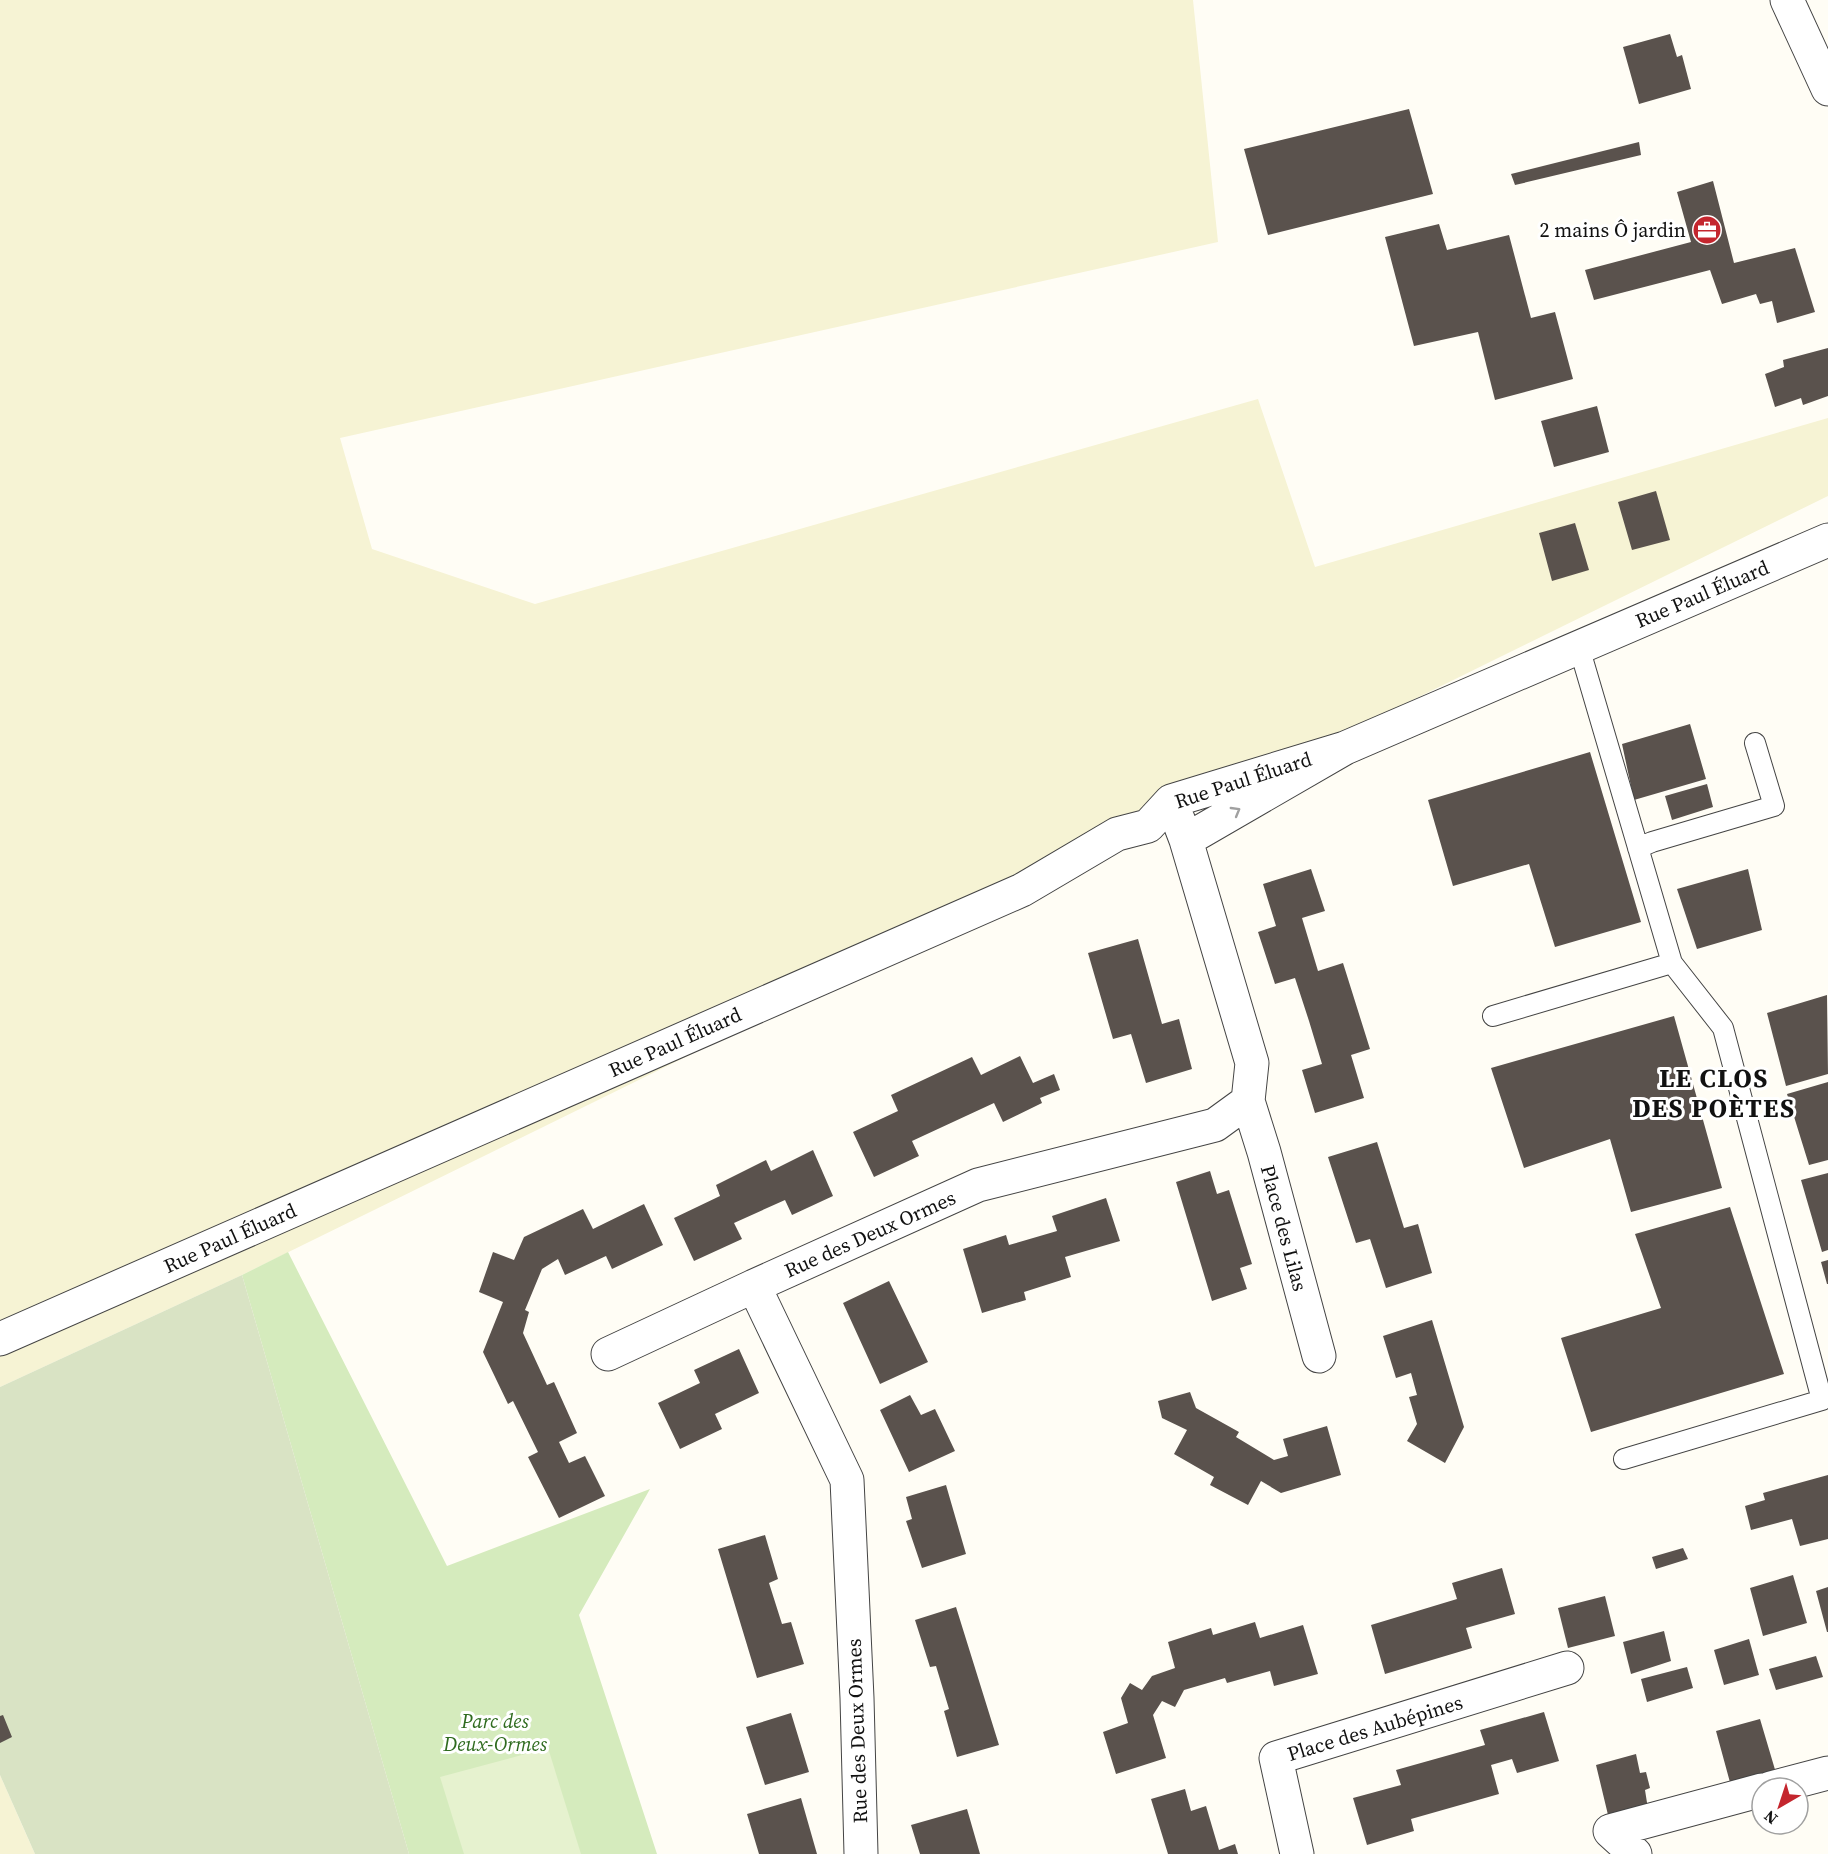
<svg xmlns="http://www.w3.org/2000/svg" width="1828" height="1854" viewBox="0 0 1828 1854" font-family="'Source Serif 4',serif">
	<rect width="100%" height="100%" fill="#fffdf5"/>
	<path fill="#f6f3d4" d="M0,0H1193L1218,242L340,438L372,549L535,604L1258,399L1315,567L1828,418V496L242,1275L0,1387Z
		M0,1775L26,1834L35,1854H0Z"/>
	<path fill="#d5ebbd" d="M288,1252L447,1566L650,1489L579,1615L657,1854H409L242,1275Z"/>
	<path fill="#d9e3c4" d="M242,1275L409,1854H35L0,1775V1387Z"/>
	<path fill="#e6f2cf" d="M548,1748L581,1854H464L440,1777Z"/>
	<path fill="#5a524d" d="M1670,34L1677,57L1682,55L1691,89L1639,104L1623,47Z
		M1409,109L1433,194L1268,235L1244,149Z
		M1639,142L1641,155L1515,185L1511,174Z
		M1713,181L1734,263L1795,248L1815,312L1777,323L1772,301L1760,304L1756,294L1722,304L1710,270L1594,300L1585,270L1691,242L1677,192Z
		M1439,224L1447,250L1509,235L1531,318L1555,312L1573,379L1495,400L1478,332L1414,346L1385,237Z
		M1828,348V396L1803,405L1801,398L1775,407L1765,374L1784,367L1783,360Z
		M1597,406L1609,452L1554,467L1541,421Z
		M1656,491L1670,540L1632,550L1618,502Z
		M1575,523L1589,570L1552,581L1539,533Z
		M1690,724L1706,779L1634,800L1622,744Z
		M1590,752L1641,922L1555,947L1529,864L1453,886L1428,800Z
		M1707,784L1713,807L1672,820L1665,796Z
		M1311,869L1325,911L1302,918L1318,971L1343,963L1370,1049L1351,1055L1364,1098L1315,1113L1302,1070L1322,1064L1309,1021L1295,978L1275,984L1258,932L1276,926L1263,884Z
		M1748,869L1762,930L1697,949L1677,889Z
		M1138,939L1162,1024L1179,1019L1192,1069L1146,1083L1131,1034L1113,1039L1088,953Z
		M1827,995L1828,1074L1786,1086L1767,1013Z
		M1674,1016L1722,1188L1631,1212L1610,1139L1524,1168L1491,1068Z
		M1020,1056L1033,1083L1054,1074L1060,1090L1040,1098L1042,1103L1003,1122L994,1103L912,1141L919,1156L874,1177L853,1132L898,1111L891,1095L972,1057L981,1075Z
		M1828,1082V1160L1809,1165L1787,1094Z
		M1377,1142L1404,1228L1418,1224L1432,1273L1386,1288L1370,1239L1356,1243L1328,1157Z
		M813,1150L833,1196L792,1215L785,1200L734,1223L742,1239L694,1261L674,1218L720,1196L716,1185L766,1160L771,1171Z
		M1210,1171L1217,1194L1229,1190L1252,1264L1240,1268L1247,1289L1212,1301L1176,1182Z
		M1828,1173V1250L1822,1252L1801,1180Z
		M1106,1198L1120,1241L1065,1257L1071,1277L1024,1292L1026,1300L982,1313L963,1249L1006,1235L1009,1245L1057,1231L1052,1216Z
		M644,1204L663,1245L612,1269L606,1256L565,1275L558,1259L542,1269L525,1310L529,1312L523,1333L547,1385L554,1382L577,1433L559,1442L569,1463L585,1456L605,1496L559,1518L528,1457L538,1452L513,1401L508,1404L483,1352L503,1302L479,1292L493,1252L514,1260L524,1237L583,1209L593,1229Z
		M1730,1207L1784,1374L1591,1432L1561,1338L1661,1308L1635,1234Z
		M1828,1260V1284H1827L1821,1262Z
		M889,1281L928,1362L880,1384L843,1303Z
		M1432,1320L1464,1427L1445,1463L1407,1441L1417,1424L1409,1397L1417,1395L1411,1373L1396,1378L1383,1336Z
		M739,1349L759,1393L715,1414L722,1429L680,1449L658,1403L700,1383L694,1370Z
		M1190,1392L1196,1408L1239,1432L1236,1437L1274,1460L1288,1456L1283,1439L1327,1426L1341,1475L1281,1493L1261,1481L1248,1505L1210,1485L1214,1477L1174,1454L1187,1430L1162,1418L1158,1401Z
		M910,1395L921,1415L935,1409L955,1451L909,1472L880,1410Z
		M1828,1475V1539L1800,1546L1792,1519L1751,1530L1745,1506L1765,1500L1763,1493Z
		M946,1485L966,1554L922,1568L906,1521L912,1519L906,1497Z
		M765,1535L778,1579L769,1583L782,1624L791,1622L804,1664L757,1678L718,1549Z
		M1683,1548L1688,1559L1656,1569L1652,1557Z
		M1502,1568L1515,1614L1466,1628L1472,1648L1385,1674L1371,1625L1457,1599L1452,1583Z
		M1793,1575L1807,1623L1763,1636L1750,1588Z
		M1828,1587V1632H1827L1816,1591Z
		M1605,1596L1615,1636L1568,1648L1558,1608Z
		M956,1607L999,1745L957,1757L944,1711L949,1709L936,1666L930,1667L915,1620Z
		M1255,1622L1260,1638L1303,1625L1318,1674L1274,1686L1270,1671L1227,1683L1225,1678L1184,1690L1175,1707L1162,1701L1153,1715L1166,1758L1116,1774L1103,1732L1128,1723L1121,1698L1130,1683L1142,1690L1152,1676L1175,1668L1168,1642L1211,1628L1213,1635Z
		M1664,1631L1671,1661L1631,1674L1623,1642Z
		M1749,1639L1759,1675L1724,1685L1714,1650Z
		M1816,1656L1823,1677L1776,1690L1769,1669Z
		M1687,1667L1693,1688L1647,1702L1641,1679Z
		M1544,1712L1559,1761L1517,1773L1512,1759L1491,1765L1499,1794L1411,1819L1414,1831L1367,1845L1353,1798L1401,1785L1396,1770L1485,1745L1480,1730Z
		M791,1713L809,1772L765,1785L746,1727Z
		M3,1715L12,1737L0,1743V1716Z
		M1760,1719L1776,1773L1731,1786L1716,1731Z
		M1636,1754L1640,1773L1646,1772L1650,1788L1645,1790L1648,1809L1609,1819L1596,1765Z
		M1185,1789L1191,1811L1206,1806L1219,1850L1235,1844L1238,1854H1168L1151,1799Z
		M801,1798L817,1854H759L747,1814Z
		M967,1809L980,1854H920L911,1825Z"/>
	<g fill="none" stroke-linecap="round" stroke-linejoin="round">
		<g stroke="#444" stroke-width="22">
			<path id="service" d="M1579,647L1672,963L1723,1028L1822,1400L1624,1459
				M1638,848L1652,842L1774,806L1755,743
				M1493,1016L1672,963"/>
		</g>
		<g stroke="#444" stroke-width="35">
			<path id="minor" d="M1345,748L1828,540
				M1248,1101L1264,1152L1319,1356
				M0,1339L1022,890L1117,834L1148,826L1171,801L1345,748L1186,840
				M608,1354L754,1286
				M1771,1788L1828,1773
				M861,1854L857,1698L847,1480L754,1286L978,1185L1215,1125L1248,1101L1252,1063L1186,840L1178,819
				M1297,1854L1276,1758L1567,1668
				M1635,1854L1610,1831L1762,1790"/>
		</g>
		<g stroke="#444" stroke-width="35">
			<path id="tertiary" d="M1787,0L1828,89"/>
		</g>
		<use href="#service" stroke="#fff" stroke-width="20"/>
		<use href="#minor" stroke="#fff" stroke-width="33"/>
		<use href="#tertiary" stroke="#fff" stroke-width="33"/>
	</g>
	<defs><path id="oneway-chevron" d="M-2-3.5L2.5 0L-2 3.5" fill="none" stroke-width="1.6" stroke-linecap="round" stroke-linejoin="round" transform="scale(1.5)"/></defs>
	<use stroke="#a0a0a0" href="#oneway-chevron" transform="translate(1236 811) rotate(-30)"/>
	<defs>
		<g id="office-disc" transform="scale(1.5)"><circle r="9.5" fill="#c4262e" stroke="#fff"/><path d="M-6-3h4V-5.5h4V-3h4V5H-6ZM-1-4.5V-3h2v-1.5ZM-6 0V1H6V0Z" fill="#fff"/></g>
	</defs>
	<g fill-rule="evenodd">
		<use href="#office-disc" x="1707" y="230"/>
	</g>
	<g text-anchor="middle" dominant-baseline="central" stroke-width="6" stroke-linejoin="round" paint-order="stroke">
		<g font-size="20" fill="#111" stroke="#fff" text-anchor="end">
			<text x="1686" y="230">2 mains Ô jardin</text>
		</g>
		<g font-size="20" fill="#111" stroke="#fff">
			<text transform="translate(1702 594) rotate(-23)">Rue Paul Éluard</text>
			<text transform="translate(1243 780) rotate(-18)">Rue Paul Éluard</text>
			<text transform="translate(675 1042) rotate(-24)">Rue Paul Éluard</text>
			<text transform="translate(1284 1228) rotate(75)">Place des Lilas</text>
			<text transform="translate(870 1234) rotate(-24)">Rue des Deux Ormes</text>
			<text transform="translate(230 1238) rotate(-24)">Rue Paul Éluard</text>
			<text transform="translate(1375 1728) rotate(-17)">Place des Aubépines</text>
			<text transform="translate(857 1731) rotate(-92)">Rue des Deux Ormes</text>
		</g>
		<g font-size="20" font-style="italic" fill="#2f6b1f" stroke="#fff">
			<text x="495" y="1721">Parc des<tspan x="495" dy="23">Deux-Ormes</tspan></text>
		</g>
		<g font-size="26" font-weight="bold" letter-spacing="1.5" fill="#111" stroke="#fff">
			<text x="1714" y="1078">LE CLOS<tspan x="1714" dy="30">DES POÈTES</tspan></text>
		</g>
	</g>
	<g transform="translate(1780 1806) rotate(219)"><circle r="28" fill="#ffffff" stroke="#a0a0a0" stroke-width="1.5"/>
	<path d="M0-4.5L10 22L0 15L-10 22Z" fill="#c4262e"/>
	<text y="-9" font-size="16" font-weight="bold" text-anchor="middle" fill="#111111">N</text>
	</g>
</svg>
